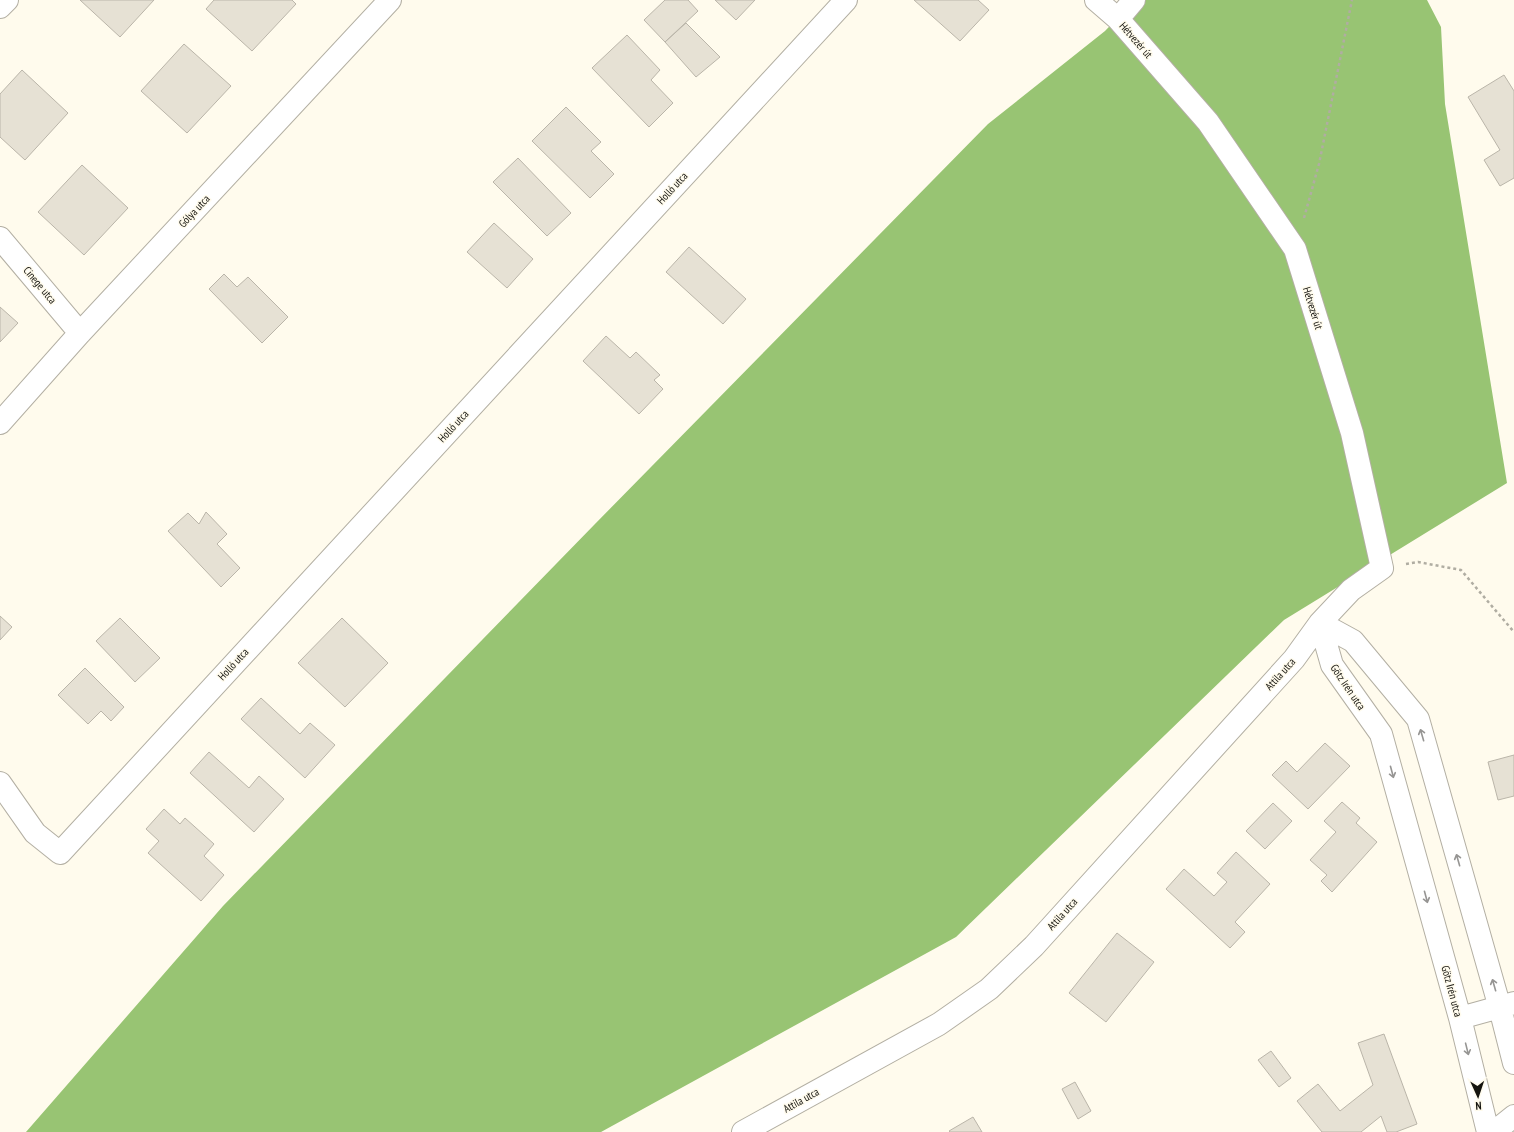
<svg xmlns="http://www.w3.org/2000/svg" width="1514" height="1132" viewBox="0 0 1514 1132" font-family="'PT Sans Narrow',sans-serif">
	<rect width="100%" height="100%" fill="#fffbed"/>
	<path fill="#98c473" d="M1135,0H1427L1441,27L1445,104L1507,483L1284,620L956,937L601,1132H26L223,906L594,525L988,124L1105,31Z"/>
	<path fill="#e6e1d4" stroke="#bab5a9" d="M80,0H154L120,37Z
		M214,0H292L296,4L252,51L206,9Z
		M665,0H688L698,11L665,42L644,20Z
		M715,0H755L736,20Z
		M914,0H978L989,10L960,41Z
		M686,23L720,57L696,77L665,42Z
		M627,35L660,70L651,80L673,103L649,127L592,68Z
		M184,44L231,86L187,133L141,91Z
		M22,70L68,113L25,160L0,137V94Z
		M1504,75L1514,91V178L1500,186L1484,160L1500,150L1468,97Z
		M566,107L601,142L591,151L614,174L590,198L532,141Z
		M518,158L571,213L547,236L493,182Z
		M82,165L128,208L84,255L38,212Z
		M494,223L533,259L507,288L467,252Z
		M689,247L746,299L723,324L666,272Z
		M224,274L237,287L248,277L288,317L262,343L209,289Z
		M0,307L18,323L0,342Z
		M606,336L630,358L636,352L660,375L654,380L663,389L639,414L583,361Z
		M206,512L227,534L217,544L240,568L221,587L168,531L188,513L199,524Z
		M0,616L12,627L0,640Z
		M120,618L160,658L135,682L96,641Z
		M342,618L388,663L345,707L298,663Z
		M85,668L124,707L111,721L101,711L88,724L58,695Z
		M261,698L300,734L310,723L335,745L305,778L241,719Z
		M1325,743L1350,766L1308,809L1272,775L1286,761L1297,772Z
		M209,752L249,788L259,776L284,799L254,832L190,773Z
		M1514,755V796L1498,800L1488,762Z
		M1342,802L1360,818L1356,823L1377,842L1332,892L1321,881L1327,875L1310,860L1336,832L1324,821Z
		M1273,803L1292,821L1265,849L1246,831Z
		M164,809L180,824L185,818L214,844L204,856L224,875L201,901L148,853L159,841L146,829Z
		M1236,852L1270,884L1235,922L1245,932L1230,948L1166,889L1184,869L1214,896L1227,882L1217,873Z
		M1117,933L1154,962L1106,1022L1069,993Z
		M1384,1034L1417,1124L1396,1132H1387L1381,1116L1361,1132H1322L1297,1101L1318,1084L1340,1111L1373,1085L1358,1043Z
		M1271,1051L1291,1078L1279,1087L1258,1060Z
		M1075,1082L1091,1111L1078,1119L1062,1089Z
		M973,1117L982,1132H950L949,1131Z"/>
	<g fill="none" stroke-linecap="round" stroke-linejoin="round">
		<g stroke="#b3afa3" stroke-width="24">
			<path id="minor" d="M0,7L7,0
				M1118,19L1134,0
				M0,238L80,333
				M0,423L80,333L390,0
				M1320,623L1332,665L1381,734L1460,1018L1488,1132
				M1320,623L1353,641L1418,719L1500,1008L1514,1063
				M0,783L35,833L60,853L846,0
				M1460,1018L1514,1003
				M743,1132L939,1024L989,989L1034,946L1294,659L1320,623L1351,590L1382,568L1352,433L1295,249L1208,122L1118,19L1096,0
				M1494,1132L1514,1116"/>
		</g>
		<path stroke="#b0ada2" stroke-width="2.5" stroke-dasharray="3 3" stroke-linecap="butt" d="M1304,218L1319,164L1352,0
			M1406,564L1418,562L1461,570L1514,632"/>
		<use href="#minor" stroke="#fff" stroke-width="22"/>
	</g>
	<defs><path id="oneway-shaft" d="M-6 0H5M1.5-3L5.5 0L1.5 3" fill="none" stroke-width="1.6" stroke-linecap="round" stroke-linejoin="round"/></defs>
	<g stroke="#969593">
		<use href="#oneway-shaft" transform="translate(1422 735) rotate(-106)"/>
		<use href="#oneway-shaft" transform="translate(1392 772) rotate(75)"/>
		<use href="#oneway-shaft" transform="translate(1458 860) rotate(-106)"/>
		<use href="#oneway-shaft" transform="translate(1426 897) rotate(75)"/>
		<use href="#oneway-shaft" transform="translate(1494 985) rotate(-106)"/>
		<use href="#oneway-shaft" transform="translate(1467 1049) rotate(76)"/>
	</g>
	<g text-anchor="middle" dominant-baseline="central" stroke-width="3" stroke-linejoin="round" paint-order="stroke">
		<g font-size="11" fill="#15140f" stroke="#fffbed">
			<text transform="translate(1136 40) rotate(49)">Hétvezér út</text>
			<text transform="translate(672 188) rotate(-47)">Holló utca</text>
			<text transform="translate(194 211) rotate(-47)">Gólya utca</text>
			<text transform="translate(40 285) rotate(50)">Cinege utca</text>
			<text transform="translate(1313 308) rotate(73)">Hétvezér út</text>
			<text transform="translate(453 426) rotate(-47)">Holló utca</text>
			<text transform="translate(233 664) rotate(-47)">Holló utca</text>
			<text transform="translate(1280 674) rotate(-48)">Attila utca</text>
			<text transform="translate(1348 687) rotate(56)">Götz Irén utca</text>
			<text transform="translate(1062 914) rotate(-48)">Attila utca</text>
			<text transform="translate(1452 991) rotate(75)">Götz Irén utca</text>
			<text transform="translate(801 1100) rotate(-29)">Attila utca</text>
		</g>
	</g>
	<g transform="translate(1478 1096) rotate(177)" stroke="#fffbed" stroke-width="3" paint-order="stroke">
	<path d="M0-3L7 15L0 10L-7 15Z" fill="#15140f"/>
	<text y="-6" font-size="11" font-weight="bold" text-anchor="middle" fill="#15140f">N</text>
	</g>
</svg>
